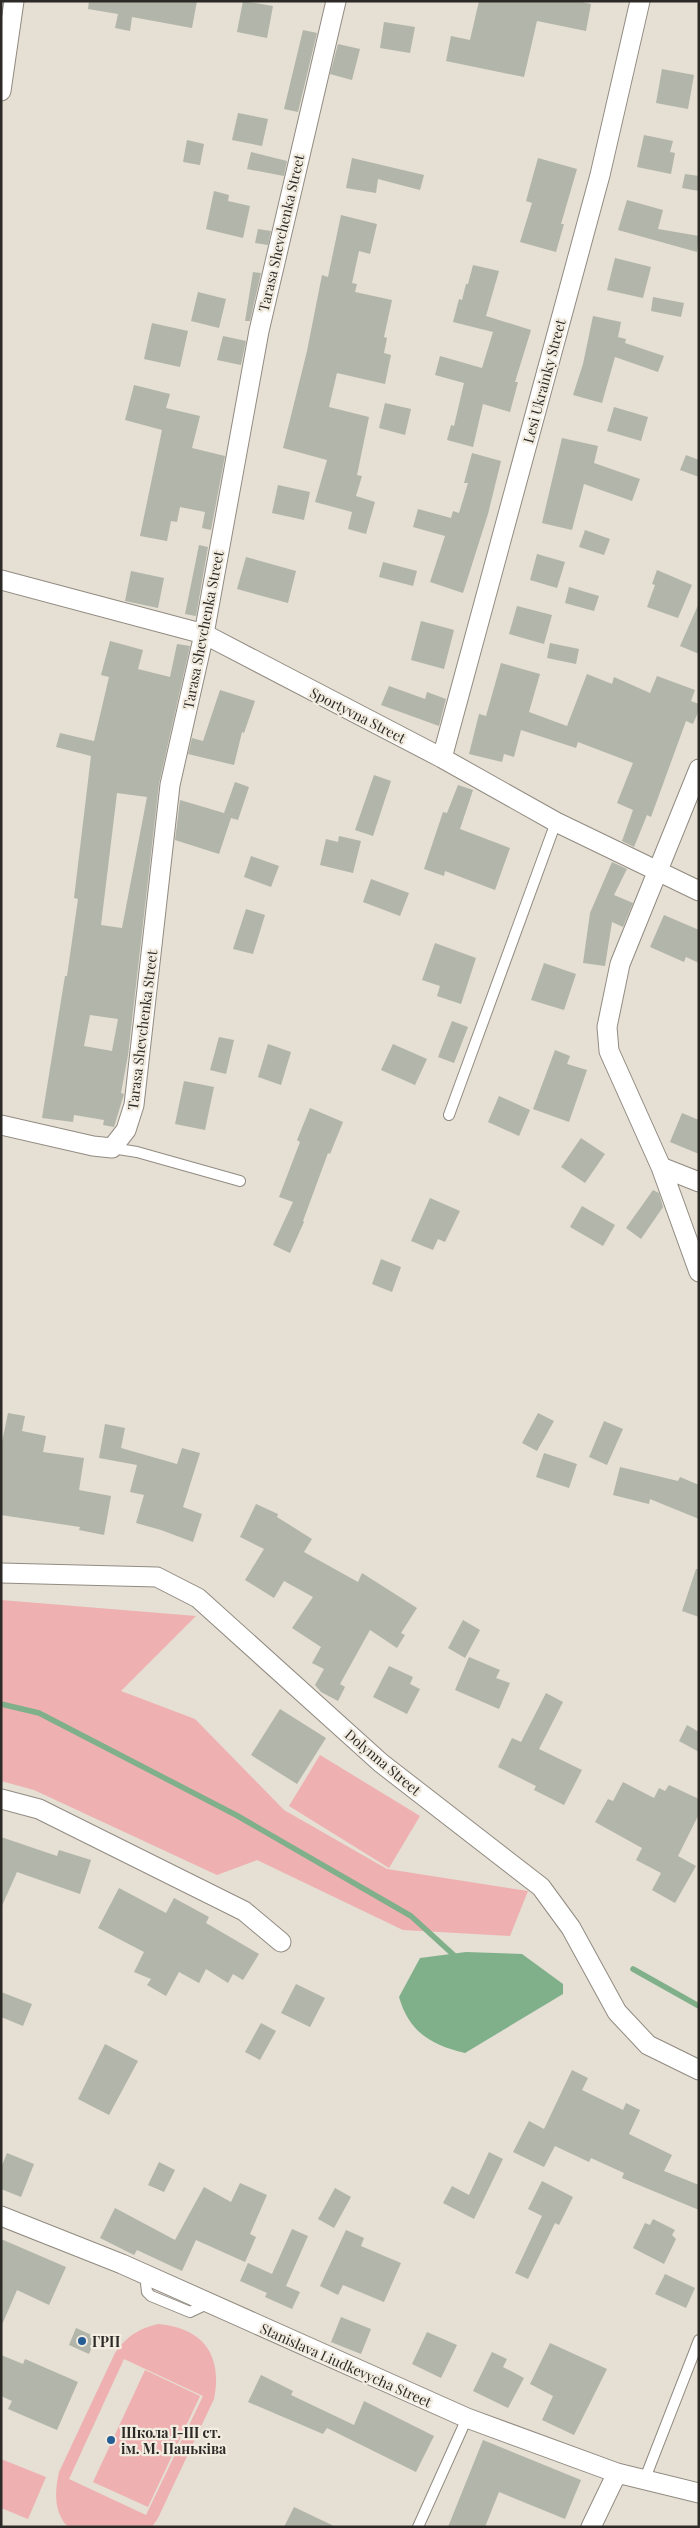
<svg xmlns="http://www.w3.org/2000/svg" width="700" height="2528" viewBox="0 0 700 2528" font-family="'Playfair Display',serif">
	<rect width="100%" height="100%" fill="#e5dfd4"/>
	<path fill="#efb0b1" fill-rule="evenodd" d="M1,1600L196,1616L121,1691L195,1719L284,1810L387,1869L528,1891L510,1936L403,1930L257,1860L217,1875L34,1790L1,1781Z
		M320,1755L420,1816L389,1868L289,1806Z
		M158,2324C203,2328 223,2355 214,2399L158,2518L152,2527H68C53,2512 55,2490 59,2472L115,2353C127,2336 138,2329 158,2324ZM124,2359L203,2396L146,2515L69,2479Z
		M145,2370L200,2396L148,2507L93,2482Z
		M1,2459L46,2477L28,2519L1,2508Z"/>
	<path fill="#7fb08a" d="M466,1952L522,1954L563,1984V1994L465,2053C431,2045 409,2032 399,1997L420,1958Z"/>
	<g fill="none" stroke-linecap="round" stroke-linejoin="round">
		<path stroke="#7fb08a" stroke-width="5.5" d="M1,1704L39,1713L236,1815L411,1916L457,1958
			M633,1969L699,2006"/>
	</g>
	<path fill="#b2b5a9" fill-rule="evenodd" d="M89,1H197L192,28L132,17L130,31L115,28L118,14L88,9Z
		M243,1L273,6L267,38L237,32Z
		M479,1H578L591,4L586,31L537,21L524,77L446,61L451,36L470,40Z
		M384,22L415,27L410,53L380,48Z
		M303,30L317,33L298,112L284,109Z
		M338,44L360,49L352,80L330,74Z
		M662,69L694,75L688,109L656,103Z
		M238,113L268,119L262,146L232,140Z
		M644,135L673,141L670,152L675,153L671,174L637,167Z
		M187,140L204,144L200,165L183,162Z
		M251,152L287,161L284,176L247,169Z
		M352,158L424,175L420,190L378,179L376,193L346,188Z
		M538,158L577,169L561,224H564L556,252L520,242L532,203L526,201Z
		M685,174L699,176V191L682,188Z
		M214,191L229,195L228,201L250,206L243,238L206,229Z
		M627,200L663,210L658,229L699,236L697,252L618,230Z
		M341,215L377,224L370,254L359,251L352,283L357,284L355,292L392,300L384,337L387,338L384,353L391,355L385,384L337,373L329,407L369,417L357,475L362,476L356,496L375,502L366,534L348,529L352,512L315,502L327,460L283,448L307,351L322,275L328,277Z
		M258,229L271,231L268,245L255,243Z
		M615,258L651,267L643,298L607,290Z
		M473,265L499,271L486,316L531,330L515,382H518L510,412L483,404L473,447L447,440L451,425L454,426L464,383L435,375L440,356L482,368L493,332L453,322L459,299L462,300L466,284H468Z
		M253,272L261,273L250,321H245Z
		M198,292L226,299L219,328L191,321Z
		M653,297L684,303L681,317L651,311Z
		M593,316L621,322L618,337L626,339L625,343L664,356L658,372L615,357L602,403L573,395L583,364Z
		M152,323L188,331L180,367L144,359Z
		M223,336L246,341L241,365L217,360Z
		M134,385L170,394L166,408L200,416L192,448L225,456L211,530L202,528L205,512L180,507L177,522L171,521L167,541L140,536L162,430L125,420Z
		M385,403L411,409L405,435L379,428Z
		M614,407L648,417L641,441L607,431Z
		M562,438L598,446L594,463L640,479L632,501L584,484L572,530L542,523Z
		M472,453L501,461L488,514L463,593L430,582L445,536L413,527L418,509L451,518L453,511L459,513L468,483H464Z
		M686,455L699,460V477L680,470Z
		M278,485L310,492L304,520L272,513Z
		M585,530L610,539L604,555L579,547Z
		M199,545L208,547L196,616L185,614Z
		M537,554L565,562L557,588L530,580Z
		M246,557L296,571L288,603L237,589Z
		M383,562L417,571L413,586L379,577Z
		M657,570L692,585L678,618L647,607L655,585L652,584Z
		M131,571L164,578L158,608L125,601Z
		M569,587L599,596L594,611L565,603Z
		M699,603V654L680,646Z
		M517,606L552,615L544,644L509,634Z
		M421,621L454,630L444,669L411,660Z
		M110,641L143,650L138,669L170,677L177,644L190,646L159,784L128,1055L121,1093L124,1094L114,1127L103,1125L104,1120L74,1115L73,1122L42,1118L65,976H67L78,899L74,898L91,756L56,747L60,733L94,741L109,677L101,675ZM117,793L147,797L122,928L101,925ZM90,1015L118,1019L112,1051L84,1046Z
		M550,643L579,649L576,664L547,658Z
		M501,663L540,674L529,712L567,726L587,674L612,684L614,677L650,693L657,676L695,690L691,701L699,704V710L693,724L686,721L651,817L647,815L634,847L622,841L633,810L617,803L633,763L578,742L576,748L521,730L514,757L504,754L502,762L469,754L479,714L486,716Z
		M389,686L425,699L427,692L446,699L439,726L381,705Z
		M220,690L255,701L244,733L242,732L234,765L188,754L192,738L203,741Z
		M374,775L391,781L373,836L355,830Z
		M235,782L249,787L238,820L231,818L219,854L175,840L180,800L224,813Z
		M458,785L473,790L460,829L510,848L495,890L445,871L444,876L424,869L443,812L447,813Z
		M339,836L361,841L353,873L320,865L326,839L338,842Z
		M251,856L279,866L271,887L244,877Z
		M612,862L627,869L614,895L633,903L623,927L612,922L605,966L583,963L590,913Z
		M371,879L409,893L400,916L363,902Z
		M246,909L265,915L253,954L233,949Z
		M664,915L699,930V963L686,957L684,962L650,947Z
		M435,943L476,958L461,1004L437,996L440,986L422,980Z
		M544,963L576,974L564,1010L531,1000Z
		M452,1021L468,1027L454,1063L438,1057Z
		M219,1037L234,1040L226,1074L210,1070Z
		M268,1044L291,1052L281,1085L258,1077Z
		M393,1044L427,1059L415,1085L381,1070Z
		M555,1050L570,1056L567,1064L587,1070L569,1122L533,1109Z
		M184,1081L214,1087L205,1130L175,1124Z
		M499,1096L530,1110L519,1136L488,1122Z
		M310,1108L343,1122L330,1154L328,1153L303,1221L304,1222L290,1253L273,1245L293,1202L279,1197L300,1142L297,1140Z
		M682,1113L699,1120V1154L670,1142Z
		M581,1138L605,1154L585,1183L561,1167Z
		M653,1190L659,1193L663,1207L641,1239L626,1228Z
		M430,1198L460,1211L445,1242L438,1239L433,1250L411,1241Z
		M582,1206L615,1225L603,1246L570,1227Z
		M381,1259L401,1267L392,1292L372,1284Z
		M8,1413L25,1416L22,1431L46,1436L43,1452L84,1458L79,1490L111,1496L104,1535L79,1530L80,1527L1,1515V1447Z
		M538,1413L554,1421L537,1451L522,1443Z
		M604,1421L623,1429L607,1465L589,1457Z
		M105,1424L125,1428L121,1448L177,1464L182,1448L200,1453L183,1507L202,1514L193,1542L161,1530L136,1523L144,1495L130,1492L137,1465L99,1458Z
		M544,1453L577,1464L569,1488L536,1477Z
		M620,1467L678,1481L680,1477L699,1485V1519L650,1499L649,1504L613,1495Z
		M256,1504L278,1514L277,1517L312,1539L304,1552L358,1582L362,1573L417,1608L401,1633L405,1635L397,1648L370,1630L340,1684L345,1687L338,1701L321,1692L315,1685L324,1669L312,1663L321,1647L292,1628L313,1597L284,1581L274,1598L245,1580L264,1549L240,1537Z
		M696,1569H699V1617L682,1611Z
		M463,1620L480,1630L465,1658L448,1648Z
		M469,1657L500,1670L496,1678L510,1683L499,1709L455,1690Z
		M389,1666L413,1677L410,1684L420,1689L407,1714L373,1697Z
		M546,1693L563,1702L539,1749L582,1770L564,1805L534,1790L536,1786L498,1767L512,1738L521,1742Z
		M280,1709L326,1738L297,1784L251,1755Z
		M687,1725L699,1732V1752L679,1741Z
		M623,1782L654,1798L659,1788L665,1791L669,1785L699,1799V1814L678,1856L696,1866L675,1903L652,1890L661,1873L636,1860L642,1848L595,1822L608,1799L613,1801Z
		M1,1837L57,1856L59,1850L91,1860L80,1894L17,1872L1,1908Z
		M119,1888L166,1913L174,1898L209,1917L206,1923L259,1954L243,1980L233,1974L228,1983L206,1969L199,1983L179,1972L166,1996L147,1985L151,1979L134,1972L144,1952L98,1928Z
		M296,1984L325,1998L310,2027L281,2013Z
		M1,1992L32,2004L23,2026L1,2017Z
		M261,2023L276,2031L260,2060L245,2052Z
		M105,2044L138,2061L109,2115L78,2099Z
		M572,2070L588,2078L582,2090L623,2110L626,2103L640,2110L629,2134L672,2155L664,2171L699,2185V2210L622,2178L624,2173L591,2158L589,2162L555,2146L544,2167L513,2152L529,2121L544,2129Z
		M489,2152L503,2159L474,2219L443,2203L452,2186L469,2195Z
		M7,2153L34,2164L21,2197L1,2189V2168Z
		M159,2162L175,2170L164,2192L148,2185Z
		M542,2181L573,2197L559,2225L555,2223L528,2279L515,2273L542,2216L528,2209Z
		M240,2183L267,2195L250,2234L256,2237L245,2262L196,2240L182,2271L137,2250L134,2255L100,2238L115,2208L175,2240L204,2187L231,2202Z
		M335,2188L351,2197L334,2228L318,2219Z
		M653,2219L675,2230L672,2235L676,2239L664,2264L633,2248L645,2223L650,2225Z
		M292,2229L308,2236L286,2286L300,2292L292,2309L265,2297L267,2293L240,2281L248,2263L272,2274Z
		M346,2230L364,2238L361,2246L401,2263L384,2302L343,2285L338,2295L320,2286Z
		M1,2239L66,2267L49,2305L17,2290L1,2327Z
		M665,2274L695,2288L686,2308L655,2294Z
		M341,2317L371,2329L361,2354L331,2342Z
		M76,2328L96,2337L89,2354L69,2345Z
		M427,2332L457,2345L441,2378L412,2364Z
		M550,2343L607,2369L574,2435L542,2420L553,2396L530,2384Z
		M492,2352L507,2359L503,2367L524,2378L508,2408L473,2391Z
		M1,2355L23,2364L25,2359L78,2382L57,2430L8,2409L12,2401L1,2396Z
		M261,2375L293,2391L291,2395L354,2425L364,2401L434,2436L416,2472L327,2428L323,2434L248,2402Z
		M483,2440L581,2480L565,2519L499,2492L485,2527H448Z
		M294,2507L336,2527H284Z"/>
	<g fill="none" stroke-linecap="round" stroke-linejoin="round">
		<g stroke="#918b81" stroke-width="12">
			<path id="lane" d="M449,1115L556,822
				M112,1148L137,1152L240,1181
				M145,2274L147,2292L151,2296L190,2312L209,2303
				M644,2481L699,2340
				M418,2527L467,2418"/>
		</g>
		<g stroke="#918b81" stroke-width="21">
			<path id="street" d="M1,91L14,1
				M1,580L204,634L442,758L556,822L699,891
				M442,758L600,175L640,1
				M699,769L620,964L607,1027L609,1051L661,1167L699,1272
				M1,1125L93,1146L112,1148L126,1130L134,1105L170,785L204,634L259,331L336,1
				M661,1167L699,1182
				M1,1573L157,1577L198,1598L381,1763L541,1887L571,1928L617,2012L648,2045L699,2070
				M1,1799L39,1809L244,1911L281,1942
				M1,2216L122,2264L467,2418L617,2473L699,2493
				M591,2527L617,2473"/>
		</g>
		<use href="#lane" stroke="#fff" stroke-width="10"/>
		<use href="#street" stroke="#fff" stroke-width="19"/>
	</g>
	<g fill="#255d95" stroke="#f2ece1" stroke-width="2">
		<circle cx="82" cy="2341" r="5"/>
		<circle cx="111" cy="2440" r="5"/>
	</g>
	<g text-anchor="middle" dominant-baseline="central" stroke-width="4.5" stroke-linejoin="round" paint-order="stroke">
		<g font-size="14" fill="#2c2a26" stroke="#f2ece1">
			<text transform="translate(281 233) rotate(-77)">Tarasa Shevchenka Street</text>
			<text transform="translate(544 381) rotate(-75)">Lesi Ukrainky Street</text>
			<text transform="translate(203 630) rotate(-79)">Tarasa Shevchenka Street</text>
			<text transform="translate(358 715) rotate(27)">Sportyvna Street</text>
			<text transform="translate(142 1030) rotate(-83)">Tarasa Shevchenka Street</text>
			<text transform="translate(383 1762) rotate(40)">Dolynna Street</text>
			<text transform="translate(346 2365) rotate(24)">Stanislava Liudkevycha Street</text>
		</g>
		<g font-size="14" font-weight="bold" fill="#2c2a26" stroke="#f2ece1" text-anchor="start">
			<text x="92" y="2341">ГРП</text>
			<text x="121" y="2432">Школа І-ІІІ ст.<tspan x="121" dy="16">ім. М. Паньківа</tspan></text>
		</g>
	</g>
	<rect width="700" height="2528" fill="none" stroke="#2c2a26" stroke-width="5"/>
</svg>
